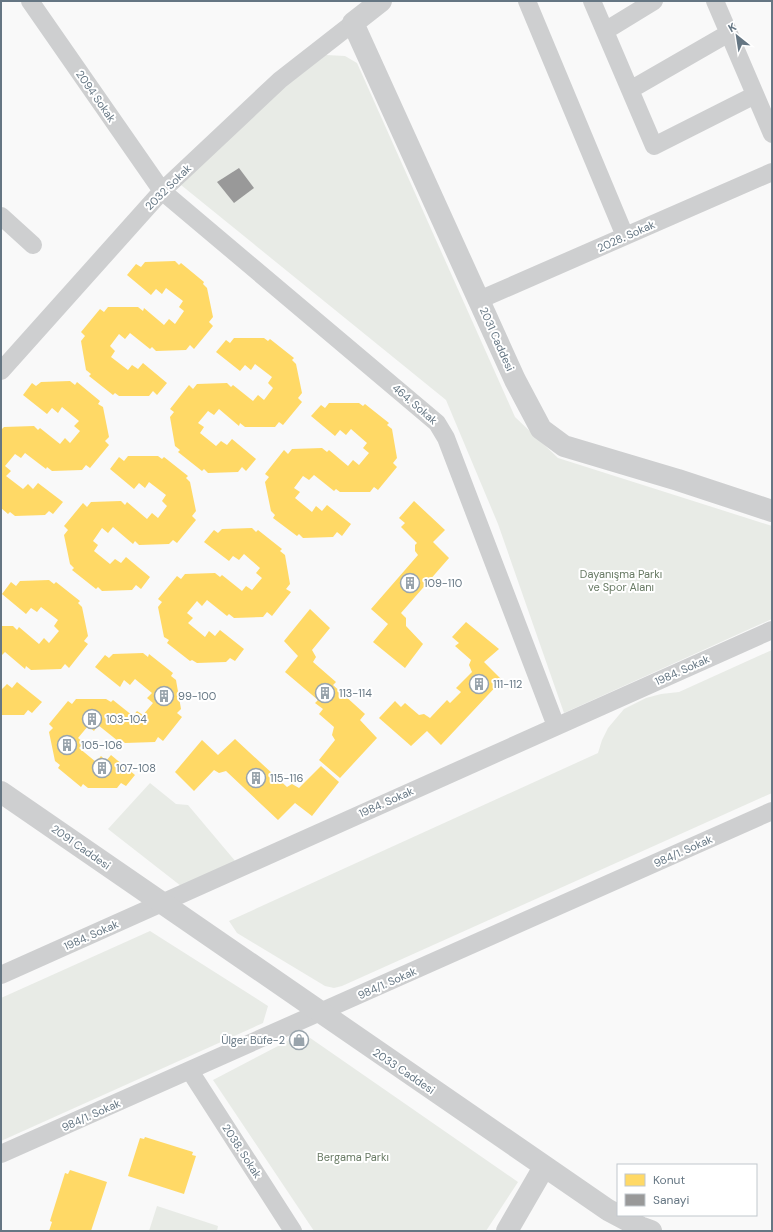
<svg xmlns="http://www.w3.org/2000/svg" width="773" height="1232" viewBox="0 0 773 1232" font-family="'DM Sans',sans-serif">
	<rect width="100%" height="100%" fill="#f9f9f9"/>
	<path fill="#e8ebe6" d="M326,55L345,56L357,63L515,417L558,458L772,526V619L564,713L498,524L446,400L181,185L255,110Z
		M772,650V793L342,986L334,988L325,986L237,933L229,921L598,753L602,740L608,728L624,709L646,698L661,694L679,692Z
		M150,783L176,804L188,805L236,862L181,886L108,829Z
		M150,931L268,1006L263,1023L1,1141V998Z
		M303,1033L518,1182L486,1231H314L213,1080Z
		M157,1206L218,1226L217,1231H149Z"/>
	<path fill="#ffd966" d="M175,261L179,265L181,263L204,282L203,284L207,288L213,317L209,322L213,326L194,349L190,345L186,350L156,351L152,347L150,349L130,333L125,339L119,334L110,346L115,351L111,357L128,370L132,365L138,369L143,363L167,383L157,395L153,391L149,396H119L115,393L113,395L89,376L91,374L86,370L81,341L85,336L81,332L100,309L104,312L108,307H138L143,311L144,308L164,325L169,319L175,324L184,311L179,307L183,301L166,288L162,294L156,289L151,295L127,275L136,264L141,267L145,262Z
		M234,338H264L268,341L270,339L294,358L292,360L296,364L302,393L298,398L302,402L283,425L279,422L275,427H245L240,423L239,426L219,409L214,415L208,411L198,423L204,427L200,433L216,446L221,441L227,445L232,439L256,459L246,471L242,467L238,472L208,473L204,469L202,471L178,452L180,450L175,446L170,417L174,412L170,409L189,385L193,389L197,384L227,383L231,387L233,385L253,401L258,395L264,400L273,388L268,383L272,377L255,364L251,370L245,365L240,371L216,352L226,340L230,343Z
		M70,381L75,385L77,382L100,401L98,404L103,407L109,437L105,441L109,445L90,468L86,465L82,470L52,471L47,467L46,469L25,453L21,458L15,454L5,466L11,471L6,476L23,489L28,484L33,489L38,483L63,502L53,514L49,511L45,515L15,516L10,512L8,514L1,508V430L4,427L34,426L38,430L40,428L60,444L65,438L70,443L80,431L74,426L79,421L62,407L58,413L52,408L47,414L23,395L32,383L36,386L41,382Z
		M329,403H359L363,406L365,404L389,423L387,425L392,429L397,458L393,463L397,467L378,490L374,487L370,492H340L336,489L334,491L314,475L309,480L303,476L294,488L300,492L295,498L312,512L316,506L322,511L327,505L351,524L342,536L337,532L333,537L303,538L299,534L297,536L273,518L275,515L271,511L265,482L269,477L265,474L284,450L288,454L292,449L322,448L327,452L329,450L348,466L353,460L359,465L369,453L363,448L367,443L351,429L346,435L340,430L335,436L311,416L321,405L325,408Z
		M128,456H158L162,459L164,457L188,476L186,478L190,482L196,511L192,516L196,520L177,543L173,540L169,544L139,545L135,541L133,544L113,527L108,533L102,528L93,541L98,545L94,551L110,564L115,559L121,563L126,557L150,577L141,589L136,585L132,590L102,591L98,587L96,589L72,570L74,568L70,564L64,535L68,530L64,526L83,503L87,507L91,502L121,501L125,505L127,502L147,519L152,513L158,518L167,506L162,501L166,495L149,482L145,488L139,483L134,489L110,469L119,457L124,461Z
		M414,501L445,530L433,542L449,558L401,613L406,618V626L423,644L405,668L373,642L388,624L371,609L418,555L415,551V545L417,543L401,527L405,523L399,518Z
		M252,528L256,532L258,530L282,549L280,551L285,555L290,584L286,589L291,592L272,616L267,612L263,617L234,618L229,614L227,616L207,600L202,606L197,601L187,613L193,618L188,623L205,637L209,631L215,636L220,630L244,649L235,661L230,658L226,662L197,663L192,660L190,661L167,643L169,640L164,637L158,607L162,602L158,599L177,576L181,579L185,574L215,573L220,577L222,575L242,591L246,586L252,590L262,578L256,573L260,568L244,554L239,560L233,556L229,561L204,542L214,530L218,533L222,529Z
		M49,580L54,584L56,582L80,601L78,603L82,607L88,636L84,641L88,644L69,668L65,664L61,669L31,670L26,666L25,669L5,652L1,656V626H13L17,630L19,627L39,644L44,638L49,643L59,631L54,626L58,620L41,607L37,612L31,608L26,614L2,594L11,582L16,586L20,581Z
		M310,609L330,628L312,650L316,657L313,662L336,682L333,685L365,714L360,720L377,738L340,778L319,760L335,740L332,735L334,727L319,714L323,709L315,703L318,700L285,672L298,656L284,641Z
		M466,622L499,649L484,662L502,680L441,745L427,731L411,746L379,718L395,701L401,707L405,703L419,715L424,714L430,718L447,700L450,703L461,692L456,688L472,672L469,665L471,660L455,646L459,643L452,637Z
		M143,653L148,657L149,654L173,673L171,676L176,680L181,709L177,713L182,717L163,741L158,737L155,742L125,743L120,739L118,741L98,725L94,731L88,726L78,738L84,743L79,748L96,762L101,756L106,761L111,755L135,775L126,786L121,783L117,788H88L83,784L81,787L58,768L60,765L55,761L49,732L53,728L49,724L68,701L72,704L76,699H106L111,702L113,700L133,716L137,711L143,715L153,703L147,698L152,693L135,679L130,685L124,680L120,687L95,667L105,655L109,658L113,654Z
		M17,682L42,702L32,713L28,710L24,715H1V688L2,689L7,684L12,688Z
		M235,739L287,787L292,784L299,788L321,766L339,782L312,816L295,803L278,820L226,771L219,773L214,770L194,791L175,772L202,740L218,755Z
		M145,1137L193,1152L192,1155L196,1156L184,1194L128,1176L140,1138L144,1139Z
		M70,1170L107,1182L91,1231H49L52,1222L50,1221L65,1173L68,1174Z"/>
	<path fill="#999" d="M239,168L254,188L234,203L217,182Z"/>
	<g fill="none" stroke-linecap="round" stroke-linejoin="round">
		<path stroke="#cecfd0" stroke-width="18" d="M30,1L162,191L437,423L446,438L556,726
			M527,1L625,236
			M592,1L654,146L755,95
			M715,1L772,134
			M605,31L654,1
			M630,90L729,33
			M1,216L33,245
			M479,300L772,172
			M1,371L162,191L280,80L353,23
			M1,975L772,630
			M190,1071L293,1231
			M1,1154L772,811"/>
		<path stroke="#cecfd0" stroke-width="22" d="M381,1L353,23L515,380L541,429L564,446L678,480L772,511
			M1,792L608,1210L640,1227L651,1231
			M507,1231L544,1167"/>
	</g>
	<defs>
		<g id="building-ring" transform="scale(1)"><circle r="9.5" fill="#fff" stroke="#99a4ac" stroke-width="1.5"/><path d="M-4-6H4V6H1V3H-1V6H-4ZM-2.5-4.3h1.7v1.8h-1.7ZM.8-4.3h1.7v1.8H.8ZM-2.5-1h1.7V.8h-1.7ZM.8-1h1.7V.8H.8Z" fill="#99a4ac"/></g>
		<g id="shop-ring" transform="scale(1)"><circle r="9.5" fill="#fff" stroke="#99a4ac" stroke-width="1.5"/><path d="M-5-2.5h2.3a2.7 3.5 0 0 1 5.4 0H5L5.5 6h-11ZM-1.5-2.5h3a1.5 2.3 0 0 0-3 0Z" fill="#99a4ac"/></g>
	</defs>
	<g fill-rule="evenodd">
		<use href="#building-ring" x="410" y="583"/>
		<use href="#building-ring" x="479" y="684"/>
		<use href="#building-ring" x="325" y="693"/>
		<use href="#building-ring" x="164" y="696"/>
		<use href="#building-ring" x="92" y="719"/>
		<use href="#building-ring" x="67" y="745"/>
		<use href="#building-ring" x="102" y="768"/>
		<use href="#building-ring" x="256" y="778"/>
		<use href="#shop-ring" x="299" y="1040"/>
	</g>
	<g text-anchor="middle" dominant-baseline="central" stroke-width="4" stroke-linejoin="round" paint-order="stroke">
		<g font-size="11" fill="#657683" stroke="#fff">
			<text transform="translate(96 96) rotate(55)">2094 Sokak</text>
			<text transform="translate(168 187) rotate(-45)">2032 Sokak</text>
			<text transform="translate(626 236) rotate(-24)">2028. Sokak</text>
			<text transform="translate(497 339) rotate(66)">2031 Caddesi</text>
			<text transform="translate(415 404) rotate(41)">464. Sokak</text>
			<text transform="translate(682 670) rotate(-24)">1984. Sokak</text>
			<text transform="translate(386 802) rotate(-24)">1984. Sokak</text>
			<text transform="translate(81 847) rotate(35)">2091 Caddesi</text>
			<text transform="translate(683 851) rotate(-24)">984/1. Sokak</text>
			<text transform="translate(91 935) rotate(-24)">1984. Sokak</text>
			<text transform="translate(387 983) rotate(-24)">984/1. Sokak</text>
			<text transform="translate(404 1071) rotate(34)">2033 Caddesi</text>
			<text transform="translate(91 1115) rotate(-24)">984/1. Sokak</text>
			<text transform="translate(242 1151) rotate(57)">2038. Sokak</text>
		</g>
		<g font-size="11" fill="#687a64" stroke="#fff">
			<text x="621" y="574">Dayanışma Parkı<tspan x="621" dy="13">ve Spor Alanı</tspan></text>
			<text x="353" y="1157">Bergama Parkı</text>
		</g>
		<g font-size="11" fill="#657683" stroke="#fff" text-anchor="start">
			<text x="424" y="583">109-110</text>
			<text x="493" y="684">111-112</text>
			<text x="339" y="693">113-114</text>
			<text x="178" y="696">99-100</text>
			<text x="106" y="719">103-104</text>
			<text x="81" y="745">105-106</text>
			<text x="116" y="768">107-108</text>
			<text x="270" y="778">115-116</text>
			<text x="285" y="1040" text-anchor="end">Ülger Büfe-2</text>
		</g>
	</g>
	<rect width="773" height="1232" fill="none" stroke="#657683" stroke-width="4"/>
	<rect x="617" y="1164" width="140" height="52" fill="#ffffff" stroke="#c1c8cd"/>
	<rect x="625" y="1174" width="20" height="12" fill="#ffd966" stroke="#c1c8cd"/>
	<text x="653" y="1184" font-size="12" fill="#657683">Konut</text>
	<rect x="625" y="1194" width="20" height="12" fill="#999999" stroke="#c1c8cd"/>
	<text x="653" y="1204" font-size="12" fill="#657683">Sanayi</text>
	<g transform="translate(737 36) rotate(330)" stroke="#ffffff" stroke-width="3" paint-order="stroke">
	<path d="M0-3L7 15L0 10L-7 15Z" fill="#657683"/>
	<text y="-6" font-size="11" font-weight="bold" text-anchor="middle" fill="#657683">K</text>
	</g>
</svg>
